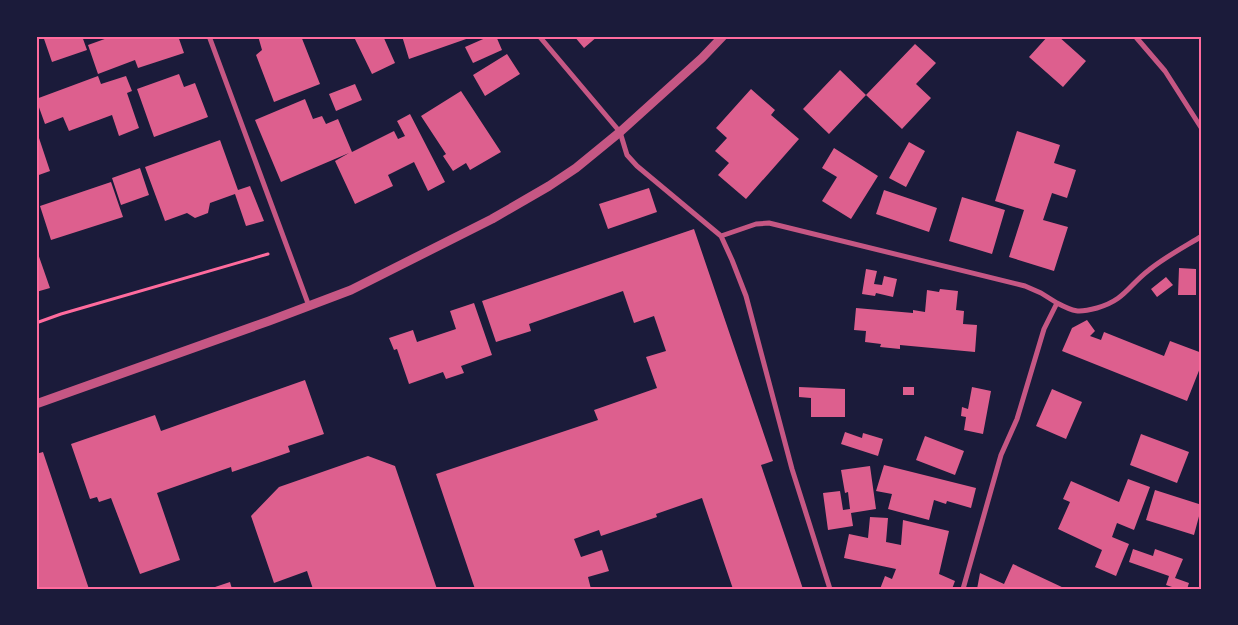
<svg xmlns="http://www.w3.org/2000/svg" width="1238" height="625" viewBox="0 0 1238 625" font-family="'Work Sans',sans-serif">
	<rect width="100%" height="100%" fill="#1b1b3a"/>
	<path fill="#dd5f8e" d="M43,36H82L87,50L52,62Z
		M113,36H178L184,53L138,68L135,60L98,74L88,45Z
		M258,36H301L320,84L274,102L256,55L262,50Z
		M383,36L395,63L372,74L354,37Z
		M402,36H469V38L409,59Z
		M490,36H496L502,50L473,63L465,47Z
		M574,36H598L584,48Z
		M1048,36H1058L1086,61L1063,87L1029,57Z
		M915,44L936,63L916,84L931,98L902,129L866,95Z
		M507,54L520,74L485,96L473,75Z
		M840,70L866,95L829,134L803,109Z
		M179,74L184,87L195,83L208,117L154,137L137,89Z
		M98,76L101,84L126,76L132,91L127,93L139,128L119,136L112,115L69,131L63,117L45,124L36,99Z
		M355,84L362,100L336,111L329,94Z
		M751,89L775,110L771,115L799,139L746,199L718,175L729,163L715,151L727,138L716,128Z
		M461,91L501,152L470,170L466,163L453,171L443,156L446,154L421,116Z
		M305,99L313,119L322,116L326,124L338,119L352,152L394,131L398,139L405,136L397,121L410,114L445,182L428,191L414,162L388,175L393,186L355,204L335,161L349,153L281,182L255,120Z
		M1017,131L1060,145L1054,163L1076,170L1067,198L1052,193L1043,220L1068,227L1054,271L1009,257L1024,210L995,201Z
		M37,132L50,171L36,176V133Z
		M220,140L238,190L250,186L264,221L246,226L235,194L210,203L208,213L195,218L187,213L165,221L145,167Z
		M909,142L925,151L906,187L889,178Z
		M834,148L878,176L851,219L822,201L837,177L822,168Z
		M140,168L149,195L121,205L112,178Z
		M111,182L123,217L51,240L40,206Z
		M649,188L657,212L608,229L599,204Z
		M884,190L937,208L929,232L876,214Z
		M962,197L1005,210L992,254L949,241Z
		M694,229L773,461L761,465L803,589H733L702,498L656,514L657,517L601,536L599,530L574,539L581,557L602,550L609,571L588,577L591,589H475L436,474L598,420L594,410L657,388L646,357L666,351L654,316L634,323L623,291L529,324L531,331L496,342L482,301Z
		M36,248L50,288L36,292Z
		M1179,268L1196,269V295H1178Z
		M866,269L877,271L874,284L882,285L884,276L897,279L893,297L876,293L875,296L862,294Z
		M1166,277L1173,285L1157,297L1151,289Z
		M940,289L958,291L956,310L964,311L963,324L977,325L975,352L900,345V349L880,347L881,344L865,342L866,331L854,330L856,308L913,313V310L925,312L927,290L939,292Z
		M474,303L492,355L461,366L464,373L446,379L443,372L409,384L397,349L394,350L389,338L413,330L417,342L456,329L450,311Z
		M1087,320L1095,331L1090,336L1101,340L1104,332L1164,356L1170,341L1202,353V363L1187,401L1062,351L1072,328Z
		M305,380L324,434L288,446L290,452L232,472L231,467L157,493L180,560L140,574L111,498L99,502L97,497L90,499L71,444L155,415L161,431Z
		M799,387L845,389V417H811V398L799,397Z
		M903,387H914V395H903Z
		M972,387L991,391L983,434L964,430L966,417L961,416L962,407L968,409Z
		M1052,389L1082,402L1066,439L1036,426Z
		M845,432L862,438L863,433L883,439L878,456L841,444Z
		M1141,434L1189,452L1177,483L1130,465Z
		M925,436L964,451L955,475L916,460Z
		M43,452L89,589H36V454Z
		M368,456L395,466L437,589H313L307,571L274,583L251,516L279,487Z
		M884,465L976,488L971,508L947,501L946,504L934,500L929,520L888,509L892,494L876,491Z
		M870,466L876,509L851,513L853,526L828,530L823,493L840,491L843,510L850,509L848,492L845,493L841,470Z
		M1128,479L1150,487L1134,530L1117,523L1112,537L1129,544L1116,576L1095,567L1102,550L1058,529L1070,502L1063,499L1071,481L1119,502Z
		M1155,490L1202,505L1194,535L1146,520Z
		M870,517L888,518L886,542L901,545L903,520L949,531L939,574L955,581L952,589H880L885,576L892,579L896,569L844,558L849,534L868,538Z
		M1133,549L1153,556L1155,549L1183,559L1175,578L1189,583L1187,589H1178L1166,585L1169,576L1129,562Z
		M1013,564L1066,589H977L980,573L1004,584Z
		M230,582L232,589H212V588Z"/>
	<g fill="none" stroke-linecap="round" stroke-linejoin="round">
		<path stroke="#ff6b9d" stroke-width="3" d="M36,323L61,314L268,254"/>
		<path stroke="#c65784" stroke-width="5" d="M209,36L309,306
			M539,36L620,132L627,155L637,166L721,236L732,260L746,296L792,469L830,589
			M1135,36L1165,71L1202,129
			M721,236L756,224L769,223L1025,286L1041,293L1057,303
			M963,589L1001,455L1017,419L1044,329L1057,303C1074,312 1078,313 1097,308C1125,300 1128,286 1149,270C1165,257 1184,247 1202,236"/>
		<path stroke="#c65784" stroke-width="9" d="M36,404L269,321L351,290L492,219L549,186L576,168L620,132L702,58L723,36"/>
	</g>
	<rect width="1238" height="625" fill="none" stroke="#1b1b3a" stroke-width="75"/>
	<rect x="38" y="38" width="1162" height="550" fill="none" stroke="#ff6b9d" stroke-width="2"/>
</svg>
